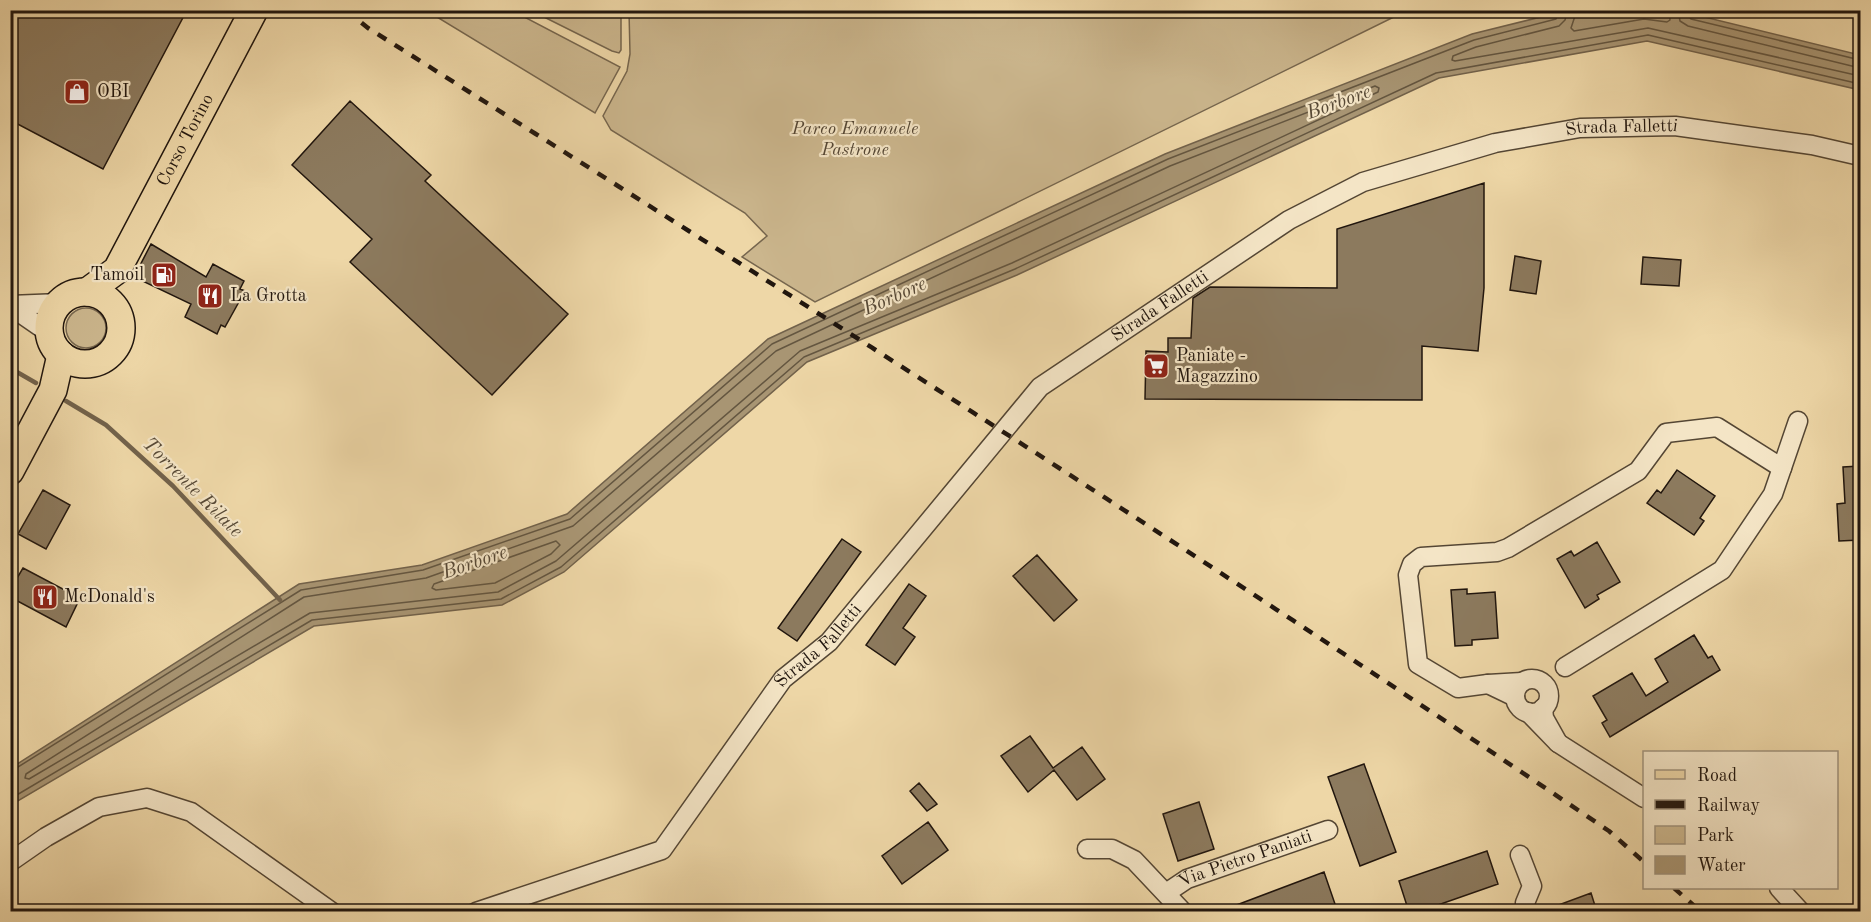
<svg xmlns="http://www.w3.org/2000/svg" width="1871" height="922" viewBox="0 0 1871 922" font-family="'Old Standard TT',serif">
	<rect width="100%" height="100%" fill="#eed7a7"/>
	<filter id="stains"><feTurbulence type="fractalNoise" baseFrequency=".00333" numOctaves="4"/><feColorMatrix values="0 0 0 0 .2 0 0 0 0 .09 0 0 0 0 .02 0 0 0 .5 -.17"/></filter>
	<radialGradient id="worn" r=".72"><stop offset=".6" stop-color="#630" stop-opacity="0"/><stop offset="1" stop-color="#630" stop-opacity=".3"/></radialGradient>
	<path fill="#cbb68d" stroke="#76664e" stroke-width="1.5" d="M427,11H513L620,67L595,113Z
		M532,11H621V50L619,53L612,51Z
		M629,11V10L1406,11L815,302L742,257L767,236L745,213L611,130L603,116L627,71L630,54Z
		M66 328a20 20 0 1 1 40 0a20 20 0 1 1-40 0Z"/>
	<path fill="#a89573" stroke="#72624b" stroke-width="1.5" d="M1565,11H1680L1860,55V90L1647,41L1439,78L1017,275L807,362L564,572L502,605L314,626L11,805V768L299,584L422,565L567,514L768,339L1165,154L1472,34Z"/>
	<g fill="none" stroke-linecap="round" stroke-linejoin="round">
		<path stroke="#645640" stroke-width="1.5" d="M1568,10L1565,20L1559,26L1476,47L1453,56L1452,60L1455,61L1648,28L1860,76
			M1577,10L1571,28L1574,31L1644,19L1667,22L1670,20L1669,10
			M1678,10L1680,21L1688,26L1860,68
			M1685,10L1691,19L1860,60
			M1375,86L1379,88L1378,92L1012,263L800,351L556,561L498,592L310,613L29,779L25,778L26,774L304,597L426,578L573,526L776,351L1170,166Z
			M556,541L560,545L551,554L495,583L436,590L432,588L434,584Z
			M10,772L301,590L423,570L570,519L772,344L1168,159L1474,40L1556,19L1560,10
			M10,799L312,620L501,599L561,567L804,357L1015,269L1436,73L1648,35L1860,84"/>
		<path stroke="#72624b" stroke-width="4.5" d="M10,368L36,383
			M66,401L106,425L173,486L280,600"/>
	</g>
	<path fill="#8c7a5e" stroke="#21160e" stroke-width="1.5" d="M10,10H187L103,169L10,120Z
		M350,101L431,175L425,181L568,314L492,395L350,262L372,239L292,165Z
		M1484,183V288L1478,351L1422,346V400L1145,399L1146,351L1168,352V338H1191L1193,298L1210,287L1337,288V229Z
		M151,244L206,277L213,264L244,281L240,289L245,291L225,327L221,325L217,334L185,317L191,304L134,277Z
		M1515,256L1541,261L1536,294L1510,290Z
		M1643,257L1681,260L1679,286L1641,284Z
		M1860,466V540L1839,541L1837,504L1845,503L1843,467Z
		M1677,470L1715,496L1700,518L1704,521L1694,535L1647,503L1657,490L1661,493Z
		M43,490L70,505L46,549L18,534Z
		M842,539L861,552L797,641L778,628Z
		M1597,542L1620,582L1597,595L1599,599L1585,608L1557,559L1571,551L1574,556Z
		M1037,555L1077,600L1054,621L1013,576Z
		M23,568L80,598L66,627L10,597V590Z
		M909,584L926,596L903,628L915,637L895,665L866,645Z
		M1467,589V594L1495,592L1498,638L1472,640V645L1455,646L1451,590Z
		M1694,635L1708,658L1712,656L1720,670L1610,737L1602,723L1607,720L1593,696L1632,673L1646,696L1668,682L1655,659Z
		M1030,736L1053,768L1082,747L1105,779L1077,800L1054,770L1028,792L1001,756Z
		M1364,764L1396,852L1360,866L1328,777Z
		M919,783L937,804L927,811L910,791Z
		M1199,802L1214,849L1178,861L1163,814Z
		M928,822L948,850L902,884L882,856Z
		M1487,851L1498,884L1418,912H1409L1399,881Z
		M1324,872L1335,904L1313,912H1218Z
		M1591,893L1597,912H1545V910Z"/>
	<g fill="none" stroke-linecap="round" stroke-linejoin="round">
		<g stroke="#544634" stroke-width="21">
			<g id="street">
				<path d="M10,305L60,303"/>
				<path d="M10,306L39,326L49,328"/>
				<path d="M1565,667L1722,570L1773,494L1798,421"/>
				<circle cx="1532" cy="696" r="17"/>
				<path d="M1488,684L1458,688L1418,664L1408,575L1412,564L1421,557L1497,552L1508,548L1638,471L1666,433L1717,427L1782,468"/>
				<path d="M1515,697L1488,684L1522,682"/>
				<path d="M1528,712L1558,743L1544,718L1543,708"/>
				<path d="M1558,743L1644,798"/>
				<path d="M1087,849H1112L1134,860L1183,912"/>
				<path d="M1520,855L1532,886L1525,903L1526,912"/>
				<path d="M10,862L46,837L99,807L147,798L191,812L332,912"/>
				<path d="M1779,888L1801,912"/>
				<path id="s1" d="M1166,893L1187,879L1328,830"/>
				<path id="s2" d="M476,912L662,850L783,679L829,642L1040,387L1289,220L1363,182L1495,143L1580,128L1675,126L1812,145L1860,156"/>
			</g>
		</g>
		<g stroke="#21160e" stroke-width="30">
			<g id="primary">
				<path id="s3" d="M87,292L117,270L254,10"/>
				<circle cx="85" cy="328" r="36"/>
				<path d="M10,471L53,390L61,355"/>
			</g>
		</g>
		<use href="#street" stroke="#f4e5c6" stroke-width="18"/>
		<use href="#primary" stroke="#eed7a7" stroke-width="27"/>
		<path stroke="#21160e" stroke-width="4.5" stroke-dasharray="10 10" stroke-linecap="butt" d="M346,10L368,28C785,291 1201,555 1609,831L1644,862
			M1674,888L1701,912"/>
	</g>
	<defs>
		<g id="shop-square" transform="scale(1.35)"><rect x="-9" y="-9" width="18" height="18" rx="4" fill="#8f2418" stroke="#f4e5c6"/><path d="M-5-2.5h2.3a2.7 3.5 0 0 1 5.4 0H5L5.5 6h-11ZM-1.5-2.5h3a1.5 2.3 0 0 0-3 0Z" fill="#fff"/></g>
		<g id="fuel-square" transform="scale(1.35)"><rect x="-9" y="-9" width="18" height="18" rx="4" fill="#8f2418" stroke="#f4e5c6"/><path d="M-5.5-6h7V0h2V4h1.3V-2.5L3-4.5l.8-.8L6-3V5H2.5V1h-1V6h-7ZM-4.2-4.7v3.2H.2V-4.7Z" fill="#fff"/></g>
		<g id="restaurant-square" transform="scale(1.35)"><rect x="-9" y="-9" width="18" height="18" rx="4" fill="#8f2418" stroke="#f4e5c6"/><path d="M-5-6h1v4h1v-4h1v4h1v-4h1v5L-1.5 .5V6h-2V.5L-5-1ZM5-6V6H3V1.5H1.5Q1.5-4 5-6Z" fill="#fff"/></g>
		<g id="supermarket-square" transform="scale(1.35)"><rect x="-9" y="-9" width="18" height="18" rx="4" fill="#8f2418" stroke="#f4e5c6"/><path d="M-6-5.5h2.5l.6 2H6L4.5 2H-2.5L-4.4-4H-6ZM-1.5 3.2a1.3 1.3 0 1 0 .1 0ZM3 3.2a1.3 1.3 0 1 0 .1 0Z" fill="#fff"/></g>
	</defs>
	<g fill-rule="evenodd">
		<use href="#shop-square" x="77" y="92"/>
		<use href="#fuel-square" x="164" y="275"/>
		<use href="#restaurant-square" x="210" y="296"/>
		<use href="#supermarket-square" x="1156" y="366"/>
		<use href="#restaurant-square" x="45" y="597"/>
	</g>
	<g text-anchor="middle" dominant-baseline="central" stroke-width="4.5" stroke-linejoin="round" paint-order="stroke">
		<g font-size="18" fill="#21160e" stroke="#f4e5c6" text-anchor="start">
			<text x="97" y="92">OBI</text>
			<text x="144" y="275" text-anchor="end">Tamoil</text>
			<text x="230" y="296">La Grotta</text>
			<text x="1176" y="356">Paniate -<tspan x="1176" dy="21">Magazzino</tspan></text>
			<text x="64" y="597">McDonald's</text>
		</g>
		<g font-size="18" font-style="italic" fill="#544634" stroke="#f4e5c6">
			<text x="855" y="129">Parco Emanuele<tspan x="855" dy="21">Pastrone</tspan></text>
		</g>
		<g font-size="18" fill="#21160e" stroke="#f4e5c6">
			<text stroke="none"><textPath href="#s2" startOffset="1444">Strada Falletti</textPath></text>
			<text stroke="none"><textPath href="#s3" startOffset="184">Corso Torino</textPath></text>
			<text stroke="none"><textPath href="#s2" startOffset="940">Strada Falletti</textPath></text>
			<text stroke="none"><textPath href="#s2" startOffset="454">Strada Falletti</textPath></text>
			<text stroke="none"><textPath href="#s1" startOffset="87">Via Pietro Paniati</textPath></text>
		</g>
		<g font-size="20" font-style="italic" fill="#574936" stroke="#f4e5c6">
			<text transform="translate(1339 103) rotate(-20)">Borbore</text>
			<text transform="translate(895 297) rotate(-24)">Borbore</text>
			<text transform="translate(192 488) rotate(45)">Torrente Rilate</text>
			<text transform="translate(475 563) rotate(-19)">Borbore</text>
		</g>
	</g>
	<rect width="1871" height="922" fill="none" stroke="#eed7a7" stroke-width="36"/>
	<rect x="12" y="12" width="1847" height="898" fill="none" stroke="#21160e" stroke-width="3"/>
	<rect x="18" y="18" width="1835" height="886" fill="none" stroke="#21160e" stroke-width="1.5"/>
	<rect x="1643" y="751" width="195" height="138" fill="#f4e5c6" stroke="#a0927c" stroke-width="1.5"/>
	<rect x="1655" y="770" width="30" height="9" fill="#eed7a7" stroke="#a0927c" stroke-width="1.5"/>
	<text x="1697" y="781" font-size="18" fill="#21160e">Road</text>
	<rect x="1655" y="800" width="30" height="9" fill="#21160e" stroke="#a0927c" stroke-width="1.5"/>
	<text x="1697" y="811" font-size="18" fill="#21160e">Railway</text>
	<rect x="1655" y="826" width="30" height="18" fill="#cbb68d" stroke="#a0927c" stroke-width="1.5"/>
	<text x="1697" y="841" font-size="18" fill="#21160e">Park</text>
	<rect x="1655" y="856" width="30" height="18" fill="#a89573" stroke="#a0927c" stroke-width="1.5"/>
	<text x="1697" y="871" font-size="18" fill="#21160e">Water</text>
	<rect width="100%" height="100%" filter="url(#stains)"/>
	<rect width="100%" height="100%" fill="url(#worn)"/>
</svg>
